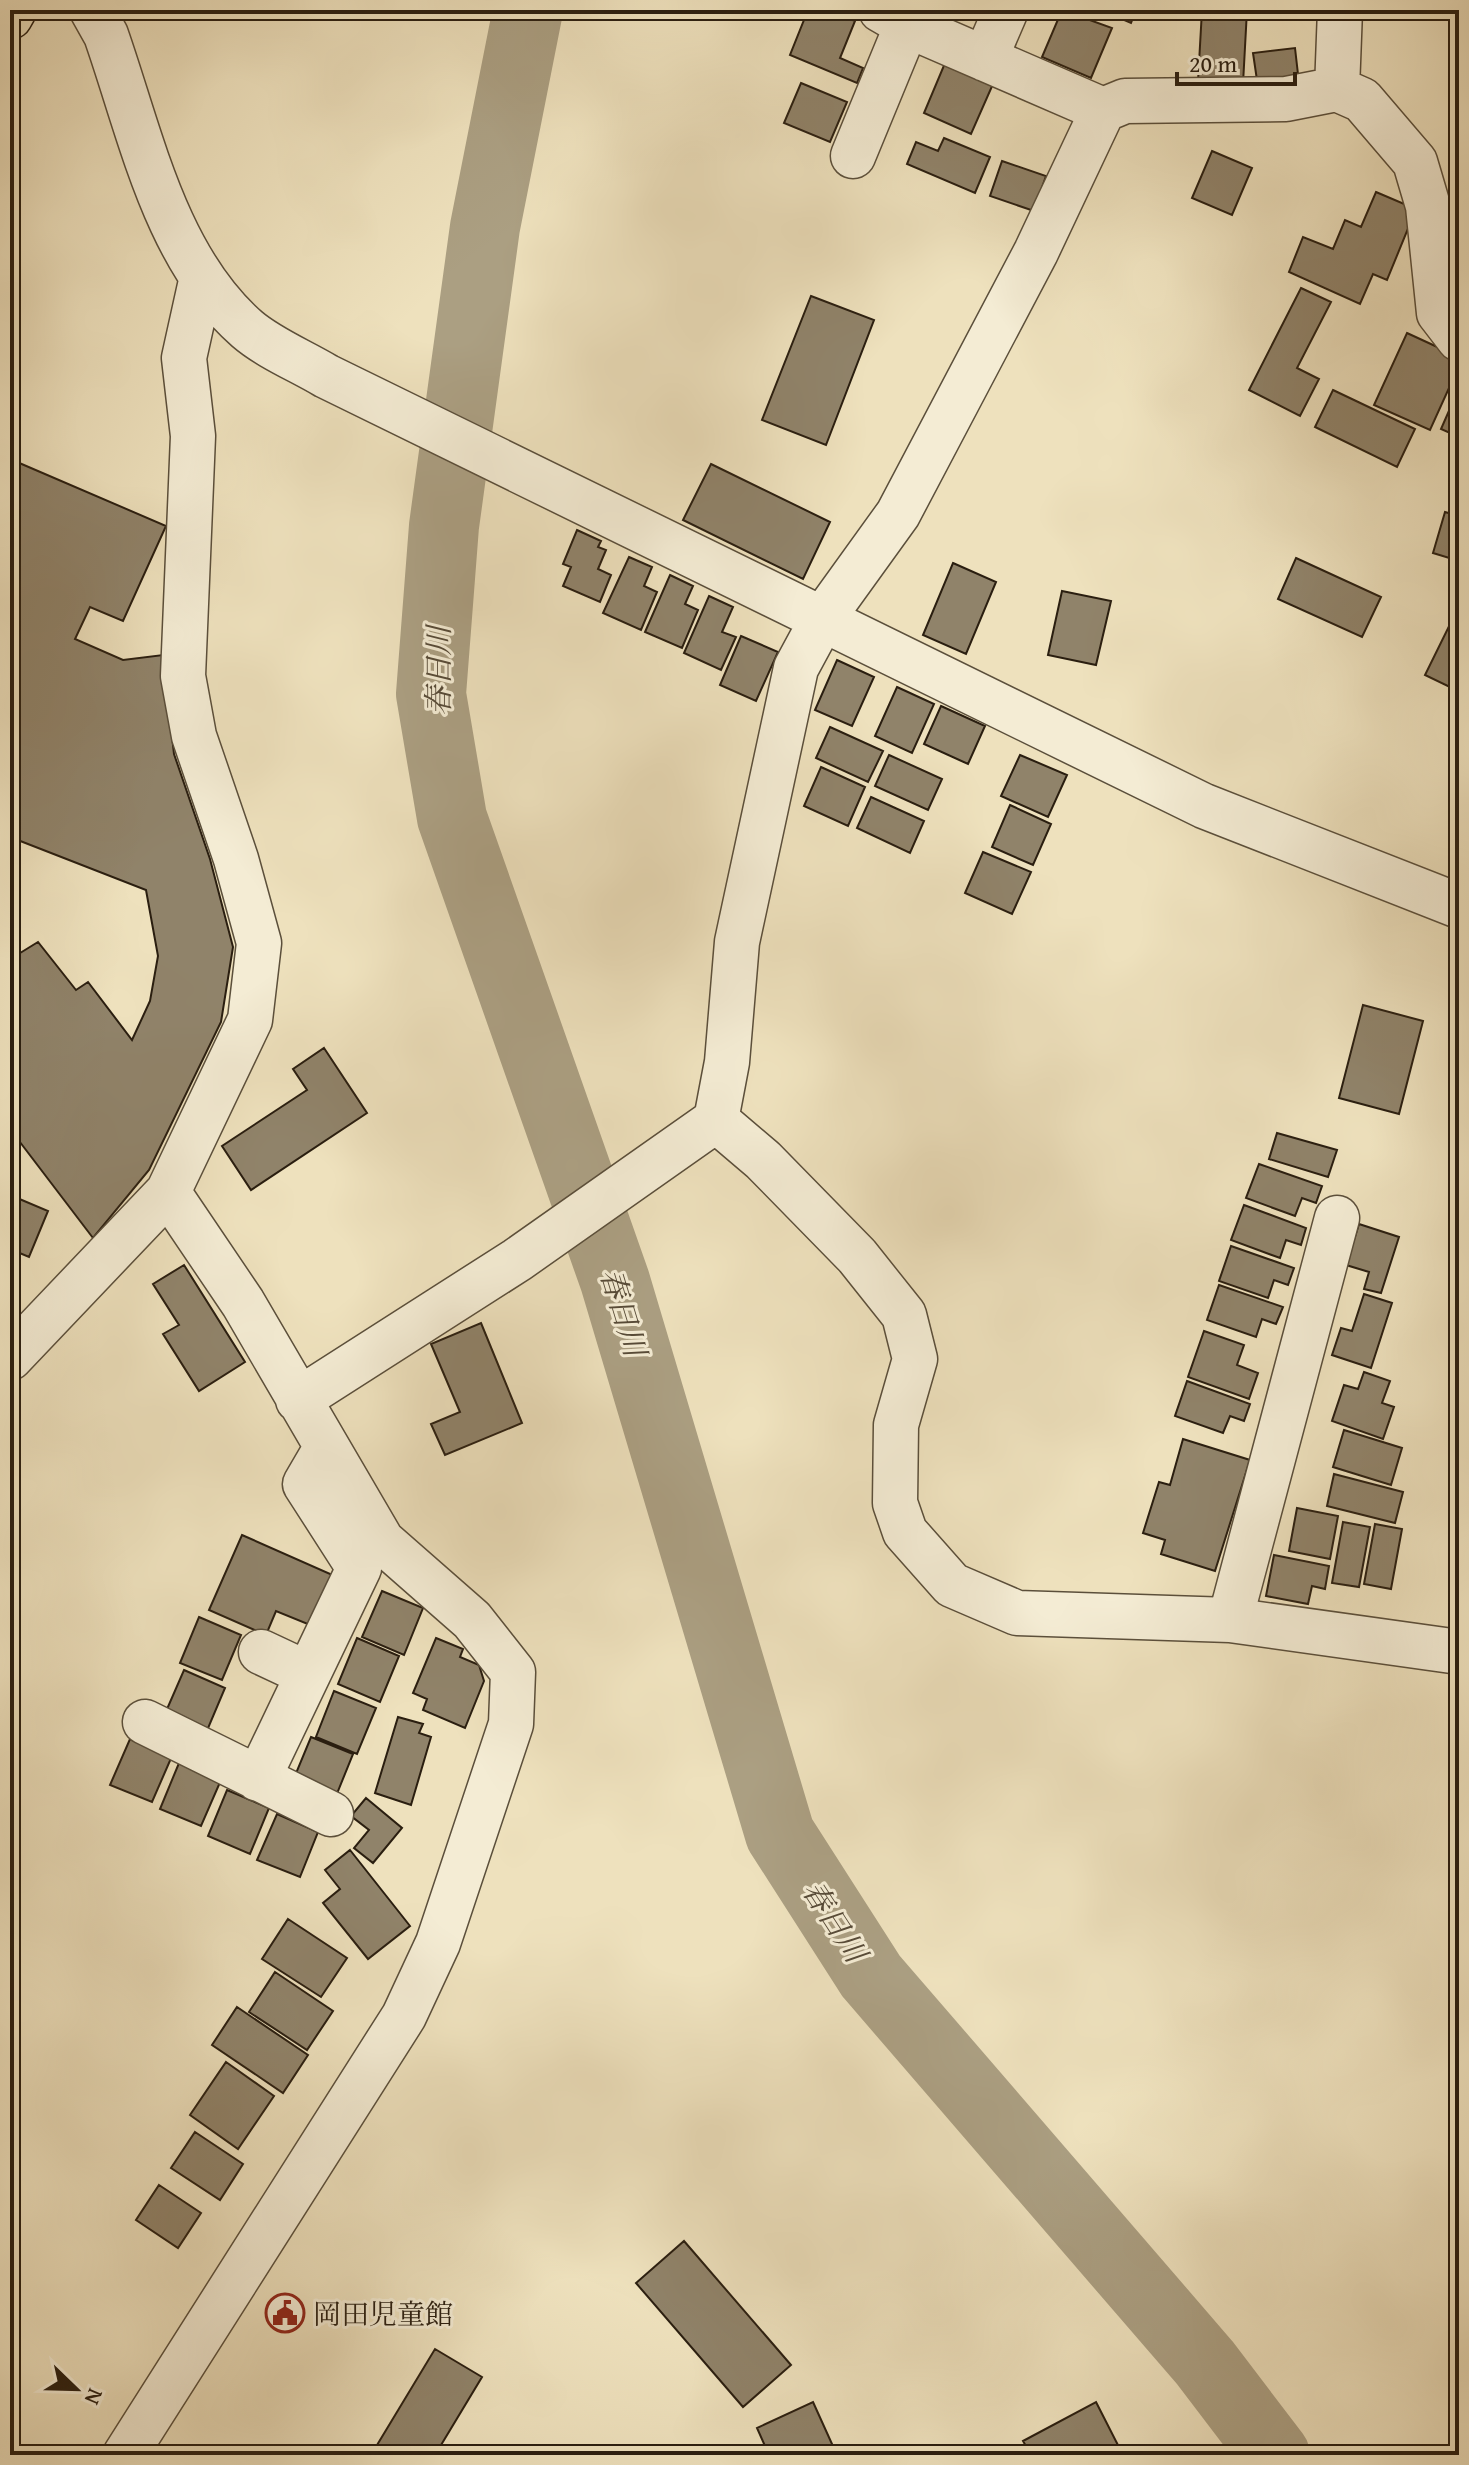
<svg xmlns="http://www.w3.org/2000/svg" width="1469" height="2465" viewBox="0 0 1469 2465" font-family="'Gentium Book Plus','Noto Serif JP',serif">
	<rect width="100%" height="100%" fill="#eee1bd"/>
	<filter id="stains"><feTurbulence type="fractalNoise" baseFrequency=".0025" numOctaves="4"/><feColorMatrix values="0 0 0 0 .2 0 0 0 0 .09 0 0 0 0 .02 0 0 0 .5 -.17"/></filter>
	<radialGradient id="worn" r=".72"><stop offset=".6" stop-color="#630" stop-opacity="0"/><stop offset="1" stop-color="#630" stop-opacity=".3"/></radialGradient>
	<g fill="none" stroke-linecap="round" stroke-linejoin="round">
		<path stroke="#ab9f82" stroke-width="70" d="M528,10L485,227L444,526L431,694L452,818L615,1281L780,1834L871,1976L1205,2363L1275,2455"/>
	</g>
	<path fill="#90836a" stroke="#2a1e10" stroke-width="2" d="M808,10H829L855,21L840,58L863,68L857,83L790,55Z
		M932,10H958L954,20Z
		M1062,10L1112,28L1091,78L1042,57Z
		M1101,10H1136L1131,23Z
		M1202,10H1247L1243,84L1198,81Z
		M1295,48L1299,83L1258,87L1253,53Z
		M945,63L993,84L971,134L924,113Z
		M801,83L847,102L830,142L784,123Z
		M944,138L990,157L975,193L907,164L916,142L938,151Z
		M1212,151L1252,168L1232,215L1192,198Z
		M1002,161L1046,176L1034,211L990,196Z
		M1376,192L1416,209L1387,280L1373,274L1360,304L1289,272L1303,237L1333,249L1345,220L1361,227Z
		M1301,288L1331,302L1297,368L1319,379L1300,416L1249,390Z
		M811,296L874,320L826,445L762,420Z
		M1407,333L1459,357V366L1430,430L1374,405Z
		M1459,388V437L1441,429Z
		M1333,390L1415,429L1397,467L1315,427Z
		M10,459L166,526L123,621L90,607L75,639L123,660L163,655L174,754L210,859L233,947L221,1022L149,1170L93,1238L10,1129V955L12,958L38,942L76,990L88,982L132,1040L150,1001L158,956L146,890L10,837Z
		M711,464L830,522L803,579L683,520Z
		M1445,512L1459,516V561L1433,553Z
		M577,530L601,541L598,547L606,550L598,569L611,575L600,602L563,586L571,567L563,564Z
		M629,557L652,567L644,586L657,592L641,630L603,613Z
		M1296,558L1381,597L1362,637L1278,599Z
		M953,563L996,582L966,654L923,635Z
		M670,575L693,586L685,604L698,610L682,648L645,632Z
		M1062,591L1111,601L1096,665L1048,655Z
		M709,596L733,607L722,632L736,637L721,670L684,653Z
		M1459,606V685L1456,690L1425,675Z
		M741,636L778,652L756,701L720,685Z
		M837,660L874,677L852,726L815,710Z
		M897,687L934,704L912,753L875,736Z
		M941,706L985,726L968,764L924,744Z
		M830,727L883,751L868,782L816,758Z
		M889,755L942,779L928,810L875,786Z
		M1020,755L1067,775L1048,817L1001,796Z
		M821,767L865,787L848,826L804,806Z
		M871,797L924,821L910,853L857,828Z
		M1010,805L1051,824L1033,865L992,847Z
		M983,852L1031,872L1012,914L965,893Z
		M1363,1005L1423,1021L1399,1114L1339,1098Z
		M324,1048L367,1113L251,1190L222,1146L307,1090L293,1069Z
		M1277,1133L1337,1150L1328,1177L1269,1159Z
		M1259,1164L1322,1186L1316,1203L1302,1198L1295,1216L1246,1198Z
		M10,1195L48,1211L29,1257L10,1249Z
		M1244,1205L1306,1228L1301,1245L1286,1240L1280,1258L1231,1240Z
		M1359,1224L1399,1237L1381,1293L1364,1289L1369,1272L1346,1265Z
		M1231,1246L1294,1268L1288,1285L1274,1280L1268,1298L1219,1281Z
		M184,1265L245,1362L199,1391L163,1334L179,1325L153,1284Z
		M1219,1285L1283,1307L1276,1324L1262,1319L1256,1337L1207,1320Z
		M1364,1294L1392,1303L1371,1368L1332,1355L1341,1328L1352,1331Z
		M481,1323L522,1423L445,1455L431,1424L460,1412L431,1344Z
		M1204,1331L1244,1345L1237,1365L1258,1373L1249,1399L1188,1377Z
		M1364,1372L1390,1381L1382,1403L1394,1407L1383,1439L1332,1421L1344,1385L1358,1389Z
		M1187,1381L1250,1404L1244,1421L1230,1416L1223,1433L1175,1416Z
		M1344,1430L1402,1448L1391,1485L1333,1467Z
		M1183,1439L1250,1460L1215,1571L1161,1554L1165,1540L1143,1533L1159,1482L1170,1485Z
		M1334,1474L1403,1492L1395,1523L1327,1506Z
		M1297,1508L1338,1516L1330,1559L1289,1551Z
		M1343,1522L1370,1527L1359,1587L1332,1583Z
		M1375,1524L1402,1529L1391,1589L1364,1584Z
		M242,1535L337,1577L315,1627L276,1611L266,1635L209,1610Z
		M1274,1555L1329,1566L1325,1589L1312,1586L1308,1604L1266,1596Z
		M382,1591L423,1608L404,1655L362,1637Z
		M199,1617L241,1635L222,1680L180,1663Z
		M357,1638L399,1656L380,1702L338,1684Z
		M436,1638L463,1649L460,1657L479,1665L484,1681L465,1728L423,1710L427,1699L413,1693Z
		M184,1670L225,1688L206,1733L164,1716Z
		M334,1691L376,1708L357,1754L316,1737Z
		M398,1717L423,1724L419,1733L431,1737L411,1805L375,1793Z
		M311,1737L353,1754L334,1801L292,1783Z
		M130,1739L172,1756L152,1802L110,1785Z
		M179,1763L221,1780L201,1826L160,1809Z
		M227,1790L269,1808L250,1854L208,1836Z
		M366,1798L402,1828L373,1863L354,1848L369,1830L351,1816Z
		M277,1814L318,1832L300,1877L257,1860Z
		M350,1850L410,1926L368,1959L323,1903L340,1889L325,1870Z
		M288,1919L347,1958L321,1997L262,1959Z
		M275,1972L333,2011L307,2050L249,2012Z
		M237,2007L308,2055L283,2093L212,2045Z
		M226,2062L274,2096L238,2149L190,2115Z
		M195,2132L243,2164L220,2200L171,2168Z
		M159,2185L201,2213L178,2248L136,2220Z
		M684,2241L791,2365L743,2407L636,2283Z
		M435,2349L482,2377L435,2455H371Z
		M813,2402L837,2455H769L757,2428Z
		M1096,2402L1123,2455H1031L1023,2441Z
		M1004,2448L1006,2455H981Z"/>
	<g fill="none" stroke-linecap="round" stroke-linejoin="round">
		<g stroke="#5b4f3b" stroke-width="47">
			<path id="minor" d="M92,10L106,35C141,135 165,257 247,329C269,348 301,361 326,376L1204,806L1459,906
				M881,10L907,25L1103,110
				M985,59L1006,10
				M1337,89L1340,10
				M853,156L907,25
				M716,1120L763,1160L857,1256L904,1315L915,1359L896,1425L895,1503L905,1532L952,1585L1017,1613L1230,1620L1459,1652
				M10,1358L168,1192L250,1020L259,943L236,859L194,736L183,676L193,436L184,358L201,281
				M298,1400L517,1260L716,1120L727,1062L737,942L796,668L823,618L898,514L1036,252L1103,110L1125,101L1286,99L1337,89L1362,100L1415,162L1428,206L1439,313L1459,339
				M1230,1620L1337,1218
				M261,1652L308,1674
				M145,1722L331,1814
				M258,1779L359,1568L305,1484L326,1448
				M125,2455L404,2016L438,1943L511,1724L513,1672L472,1620L382,1541L243,1303L168,1192"/>
		</g>
		<g stroke="#2a1e10" stroke-width="47">
			<path id="major" d="M10,17L14,10"/>
		</g>
		<use href="#minor" stroke="#f4ecd4" stroke-width="44"/>
		<use href="#major" stroke="#eee1bd" stroke-width="44"/>
	</g>
	<defs>
		<g id="civic-ring" transform="scale(2)"><circle r="9.5" fill="#f4ecd4" stroke="#8f2418" stroke-width="1.5"/><path d="M-.6-6.5H3V-4.5H.6V-3L4-1V1h2V6H-6V1h2V-1L-.6-3ZM-1.2 2.5V6h2.4V2.5Z" fill="#8f2418"/></g>
	</defs>
	<g fill-rule="evenodd">
		<use href="#civic-ring" x="285" y="2313"/>
	</g>
	<g text-anchor="middle" dominant-baseline="central" stroke-width="6" stroke-linejoin="round" paint-order="stroke">
		<g font-size="28" fill="#2a1e10" stroke="#f4ecd4" text-anchor="start">
			<text x="313" y="2313">岡田児童館</text>
		</g>
		<g font-size="30" font-style="italic" fill="#574b38" stroke="#f4ecd4">
			<text transform="translate(438 671) rotate(-90)">春日川</text>
			<text transform="translate(624 1312) rotate(73)">春日川</text>
			<text transform="translate(835 1921) rotate(57)">春日川</text>
		</g>
	</g>
	<rect width="1469" height="2465" fill="none" stroke="#eee1bd" stroke-width="40"/>
	<rect x="12" y="12" width="1445" height="2441" fill="none" stroke="#2a1e10" stroke-width="4"/>
	<rect x="20" y="20" width="1429" height="2425" fill="none" stroke="#2a1e10" stroke-width="2"/>
	<g transform="translate(76 2389) rotate(113)" stroke="#f4ecd4" stroke-width="6" paint-order="stroke">
	<path d="M0-6L14 30L0 20L-14 30Z" fill="#2a1e10"/>
	<text y="-12" font-size="22" font-weight="bold" text-anchor="middle" fill="#2a1e10">N</text>
	</g>
	<path d="M1177 72v12h118v-12" fill="none" stroke="#2a1e10" stroke-width="4"/>
	<text x="1189" y="72" font-size="24" fill="#2a1e10" stroke="#f4ecd4" stroke-width="6" paint-order="stroke">20 m</text>
	<rect width="100%" height="100%" filter="url(#stains)"/>
	<rect width="100%" height="100%" fill="url(#worn)"/>
</svg>
